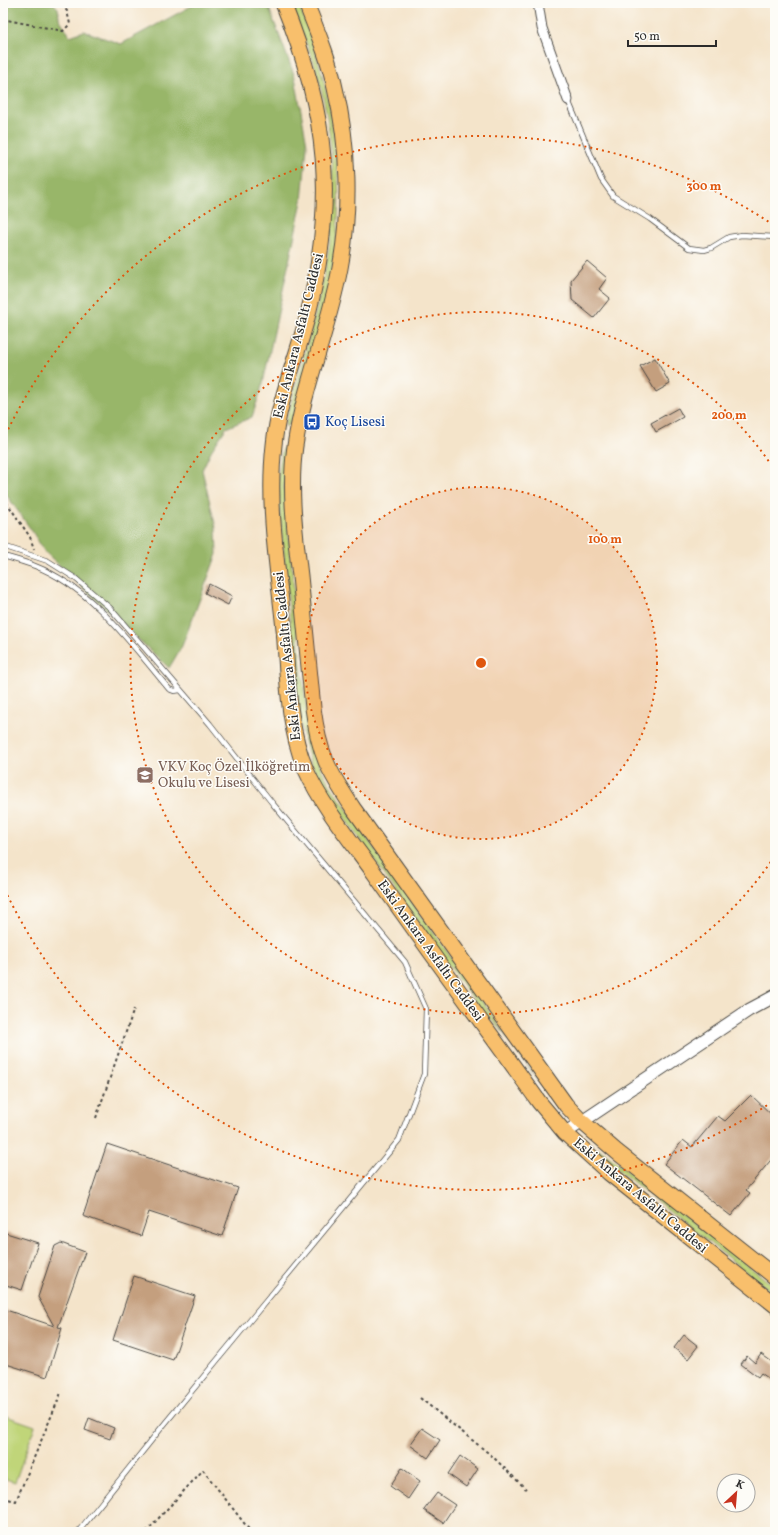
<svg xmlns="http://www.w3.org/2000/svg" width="778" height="1535" viewBox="0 0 778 1535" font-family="Vollkorn,serif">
	<rect width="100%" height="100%" fill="#fdfcf7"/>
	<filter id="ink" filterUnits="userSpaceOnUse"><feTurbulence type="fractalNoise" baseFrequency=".025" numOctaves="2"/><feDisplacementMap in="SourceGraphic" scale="8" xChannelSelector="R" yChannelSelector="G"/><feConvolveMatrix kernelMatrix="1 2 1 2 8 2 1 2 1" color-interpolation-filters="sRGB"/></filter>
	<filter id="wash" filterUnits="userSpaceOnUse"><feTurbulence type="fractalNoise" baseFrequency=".012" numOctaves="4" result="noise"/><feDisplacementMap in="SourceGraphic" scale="16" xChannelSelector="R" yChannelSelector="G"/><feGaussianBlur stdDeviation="0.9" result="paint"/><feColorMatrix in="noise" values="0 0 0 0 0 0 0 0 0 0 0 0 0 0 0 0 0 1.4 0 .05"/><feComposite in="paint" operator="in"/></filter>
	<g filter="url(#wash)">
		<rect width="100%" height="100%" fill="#f4e4ca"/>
		<path fill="#c0d579" stroke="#768052" d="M290,3H298C330,82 346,166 335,251C328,307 309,362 294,416L288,426H285L288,414C303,359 320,305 329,249C338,189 332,114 312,57C305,39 297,21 290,3Z
			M287,448L284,488L301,664L309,729L321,769L330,785L384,863L559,1110L503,1032L482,1010L465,988L324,789L311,764L300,722L280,513L278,477L281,455L283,449Z
			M598,1148L775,1287V1295L596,1152Z
			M3,1415L35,1426L15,1482L3,1478Z"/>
		<path fill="#98b669" stroke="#62704a" d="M3,3H53L58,8L59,18L70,36L84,31L121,44L197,3H267L295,77L307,145L302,201L263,383L252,417L226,428L211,451L202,470L216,528L217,554L182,646L169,668L44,551L32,531L3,490Z"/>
		<g id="blocks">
			<path fill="#c49f7e" d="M587,261L607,278L599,289L610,298L594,318L572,300L571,280Z
				M655,358L670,384L656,392L640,366Z
				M678,408L683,417L656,432L651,423Z
				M209,584L232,596L228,605L205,593Z
				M751,1095L775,1118V1155L746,1190L750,1193L731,1216L664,1164L683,1140L692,1147L718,1116L725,1121Z
				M107,1144L238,1188L222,1236L149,1212L141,1236L83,1216Z
				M3,1232L38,1243L22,1290L3,1284Z
				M61,1243L85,1252L58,1327L62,1328L47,1377L3,1363V1309L54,1326L38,1297L55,1246Z
				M134,1276L195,1296L173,1360L113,1340Z
				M684,1335L698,1346L688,1359L674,1348Z
				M761,1354L775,1364V1383L761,1373L758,1377L741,1364L747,1356L755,1363Z
				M89,1418L114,1428L110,1439L85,1430Z
				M422,1428L440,1440L428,1458L410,1445Z
				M460,1456L478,1469L466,1487L448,1474Z
				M402,1468L420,1481L408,1499L390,1486Z
				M437,1493L455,1505L443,1523L424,1510Z"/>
		</g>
	</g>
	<g filter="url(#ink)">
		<use href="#blocks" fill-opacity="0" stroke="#494743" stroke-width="1"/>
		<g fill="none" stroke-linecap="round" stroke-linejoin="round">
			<g stroke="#494743" stroke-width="6">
				<path id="service" d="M568,100L601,179L613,196L650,219L689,248L704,250L711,248L729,237L742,235L775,237
					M3,546L48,561L75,578L110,608L210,724L273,804L405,962L426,1009L424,1074L399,1140L162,1427L78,1532
					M3,556C14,559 25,562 35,566C92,588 131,644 169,689L174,691L180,690"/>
			</g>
			<g stroke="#494743" stroke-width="11">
				<path id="minor" d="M538,3L542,28L568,100"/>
			</g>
			<g stroke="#494743" stroke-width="14">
				<path id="tertiary" d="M565,1133L749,1010L775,996"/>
			</g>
			<g stroke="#494743" stroke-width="17">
				<path id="primary" d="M283,3C328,114 337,201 307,318C296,360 278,402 274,445C267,506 278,569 284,629C288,676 287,726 306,770C322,806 352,842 375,874C429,951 485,1026 539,1102L565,1133L609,1173L775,1305
					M306,3C317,31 329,59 335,88C349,145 351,210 340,268C329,328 304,385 295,446C289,489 295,533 300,576C304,620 309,664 313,708C319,754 328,770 353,808L566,1105L581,1121L617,1152L775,1277"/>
			</g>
			<path stroke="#494743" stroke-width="2" stroke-dasharray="3 3" stroke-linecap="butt" d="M3,22L7,20L63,31L70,24L67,11L60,3
				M3,497L30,537L34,549
				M96,1118L134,1009
				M420,1398L492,1456L526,1489
				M3,1498L16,1501L61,1393
				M146,1532L203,1470L251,1532"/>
			<use href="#service" stroke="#fff" stroke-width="4.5"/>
			<use href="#minor" stroke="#fff" stroke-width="9"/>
			<use href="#tertiary" stroke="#fff" stroke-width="12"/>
			<use href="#primary" stroke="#f8bf6c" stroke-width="15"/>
		</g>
	</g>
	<circle cx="481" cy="663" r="176" fill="#df570e" fill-opacity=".12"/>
	<g fill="none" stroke="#df570e" stroke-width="2" stroke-dasharray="2 4">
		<circle cx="481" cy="663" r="176"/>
		<path d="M774 857A351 351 0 1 1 774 469"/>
		<path d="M772 1102A527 527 0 0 1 3 886M3 440A527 527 0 0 1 772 224"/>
	</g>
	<defs>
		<g id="bus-square" transform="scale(0.9)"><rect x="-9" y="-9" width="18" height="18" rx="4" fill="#1a4fb4" stroke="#fdfcf7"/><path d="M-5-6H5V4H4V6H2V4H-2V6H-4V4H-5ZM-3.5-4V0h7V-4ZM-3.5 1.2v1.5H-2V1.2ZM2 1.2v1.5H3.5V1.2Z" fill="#fff"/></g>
		<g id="school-square" transform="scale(0.9)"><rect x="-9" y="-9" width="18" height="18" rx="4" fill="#8d6e63" stroke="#fdfcf7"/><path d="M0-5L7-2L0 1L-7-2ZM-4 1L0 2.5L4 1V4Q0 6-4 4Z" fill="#fff"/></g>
	</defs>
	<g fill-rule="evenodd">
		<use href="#bus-square" x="312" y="422"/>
		<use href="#school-square" x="145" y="775"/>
	</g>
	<g text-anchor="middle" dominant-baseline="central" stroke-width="3" stroke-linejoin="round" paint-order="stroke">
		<g font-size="14" fill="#2b2b2b" stroke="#fdfcf7">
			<text transform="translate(299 336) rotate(-76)">Eski Ankara Asfaltı Caddesi</text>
			<text transform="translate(288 656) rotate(-96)">Eski Ankara Asfaltı Caddesi</text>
			<text transform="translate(430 951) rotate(54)">Eski Ankara Asfaltı Caddesi</text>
			<text transform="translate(640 1196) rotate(40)">Eski Ankara Asfaltı Caddesi</text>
		</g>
		<g font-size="14" fill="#164399" stroke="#fdfcf7" text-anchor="start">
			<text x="325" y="422">Koç Lisesi</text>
		</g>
		<g font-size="14" fill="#785e54" stroke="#fdfcf7" text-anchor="start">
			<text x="158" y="767">VKV Koç Özel İlköğretim<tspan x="158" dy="16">Okulu ve Lisesi</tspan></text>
		</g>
	</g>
	<circle cx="481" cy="663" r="6" fill="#df570e" stroke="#fdfcf7" stroke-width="2"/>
	<g font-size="12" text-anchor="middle" font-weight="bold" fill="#df570e" stroke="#fdfcf7" stroke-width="3" stroke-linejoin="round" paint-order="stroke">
		<text x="704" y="190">300 m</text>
		<text x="729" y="419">200 m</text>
		<text x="605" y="543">100 m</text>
	</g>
	<rect width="778" height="1535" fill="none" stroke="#fdfcf7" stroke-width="16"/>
	<g transform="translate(736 1493) rotate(26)"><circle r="19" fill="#fdfcf7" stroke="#a9a8a5"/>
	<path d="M0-3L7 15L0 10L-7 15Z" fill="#c8321e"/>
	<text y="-6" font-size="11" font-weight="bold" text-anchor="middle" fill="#2b2b2b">K</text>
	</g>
	<path d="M628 40v6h88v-6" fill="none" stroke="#2b2b2b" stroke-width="2"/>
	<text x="634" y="40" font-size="12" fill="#2b2b2b" stroke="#fdfcf7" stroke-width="3" paint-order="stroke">50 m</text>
</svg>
